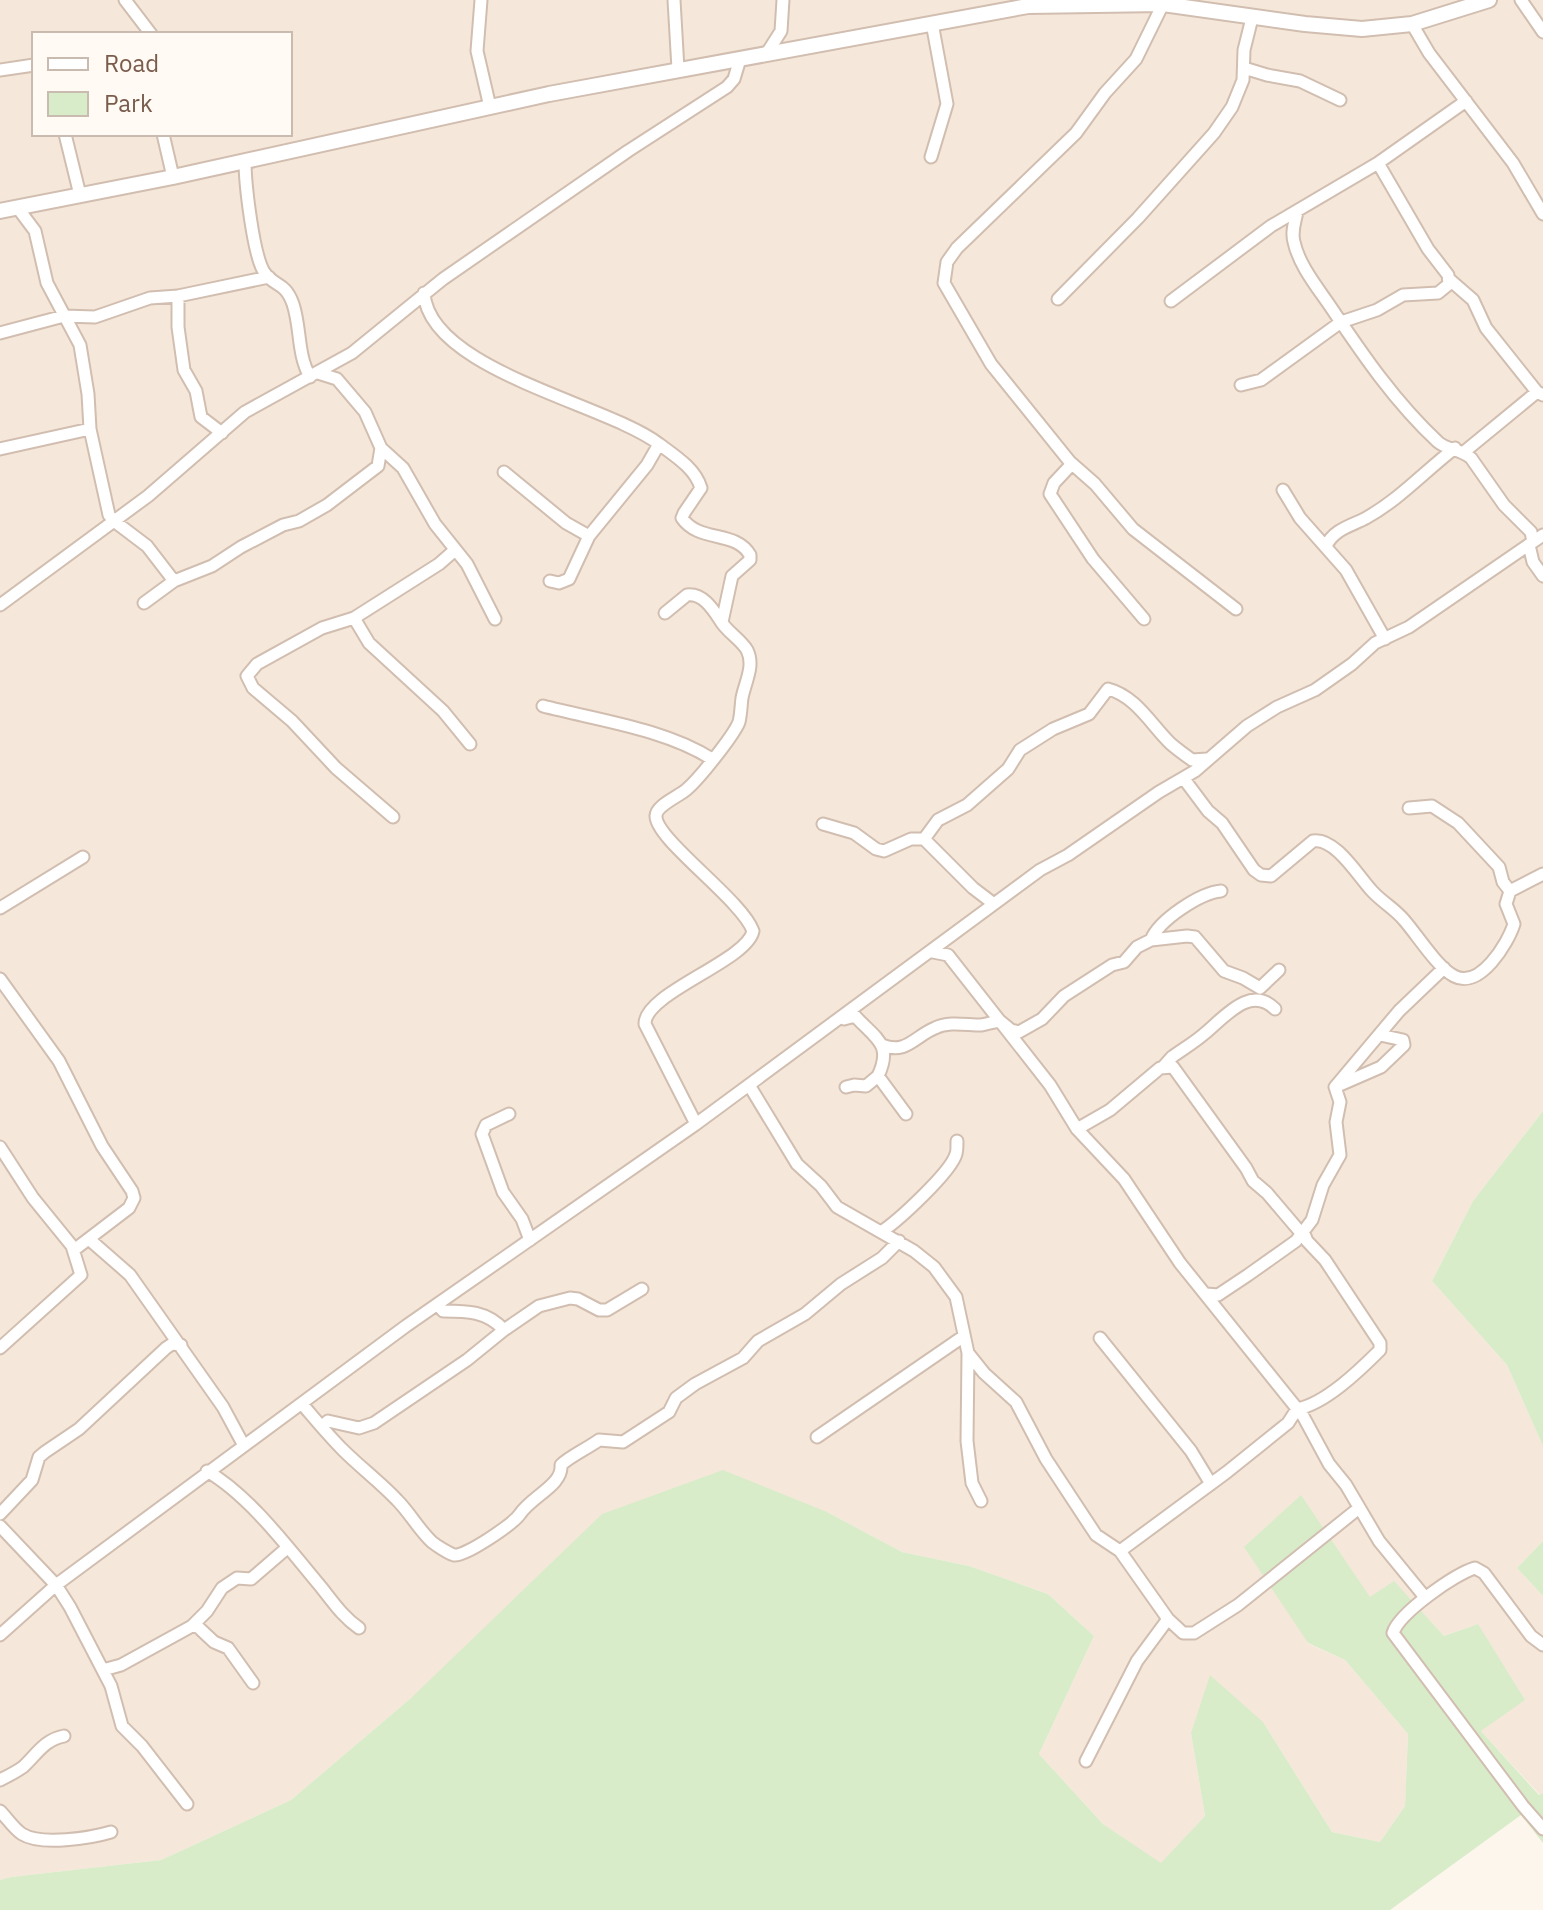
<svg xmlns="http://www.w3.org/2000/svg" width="1543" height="1910" viewBox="0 0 1543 1910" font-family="'IBM Plex Sans',sans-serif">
	<rect width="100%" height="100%" fill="#fdf6ec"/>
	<path fill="#f5e8da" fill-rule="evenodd" d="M0,0H1543V1111L1473,1201L1432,1281L1507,1365L1543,1446V1541L1517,1568L1543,1596V1793L1540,1795L1481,1731L1478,1624L1444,1636L1394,1582L1307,1643L1345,1660L1408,1734L1405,1806L1380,1842L1332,1832L1263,1722L1191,1733L1205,1816L1161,1864L1103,1824L1039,1754L1094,1636L1048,1594L969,1566L902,1552L827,1512L411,1698L291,1800L161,1860L11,1877L0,1880ZM34,34H290V134H34Z"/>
	<path fill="#d8ecc9" d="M1543,1111V1446L1507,1365L1432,1281L1473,1201Z
		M723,1470L827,1512L902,1552L969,1566L1048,1594L1094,1636L1039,1754L1103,1824L1161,1863L1205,1816L1191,1733L1210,1675L1263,1722L1332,1832L1380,1842L1405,1806L1408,1734L1345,1660L1308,1643L1244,1547L1301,1495L1370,1597L1394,1581L1444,1636L1478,1624L1525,1700L1481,1731L1539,1795L1543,1793V1843L1521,1815L1390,1910H0V1880L11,1877L161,1860L291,1800L411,1698L602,1514Z
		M1543,1541V1596L1517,1568Z"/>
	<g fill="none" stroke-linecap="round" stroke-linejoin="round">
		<g stroke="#d1beb0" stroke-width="15">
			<path id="minor" d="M125,0L151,34
				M481,0L477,51L490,107
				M674,0L678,69
				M1521,0L1543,32
				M1412,24L1429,53L1513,163L1543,214
				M767,53L781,31L783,0
				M1244,68L1267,75L1300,81L1340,100
				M0,70L34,65
				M65,134L80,195
				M163,134L173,177
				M931,157L947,104L932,23
				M245,161C245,183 253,254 264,272C274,287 285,281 293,304C301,328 297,354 310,377
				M17,207L35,231L47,283L80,345L88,394L90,429L109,515L114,521L147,546L174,581
				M1297,212C1295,222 1291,231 1294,242C1299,265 1317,287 1330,306C1363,355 1395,402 1438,442C1447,450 1461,449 1471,458L1504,505L1531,532L1533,542
				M1450,280L1473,300L1486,328L1537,392L1543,395
				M424,293C429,370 607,404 659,444L647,465L589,536L569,579L559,583L550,581
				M178,296V327L184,370L196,391L201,417L222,433
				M1058,299L1138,218L1214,133L1232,107L1243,80L1244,50L1252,18
				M1171,301L1271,226L1378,163L1466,101
				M0,333L64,316L95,317L150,298L178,296L269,277
				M1241,385L1261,380L1341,322L1377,310L1403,295L1438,293L1449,284L1448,275L1428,249L1378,163
				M659,444C675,456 695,468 701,488L684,513L682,518C699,543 736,530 750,555V560L732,576L722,622
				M381,448L403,468L435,524L467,564L495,619
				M0,449L90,429
				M1464,452L1537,392
				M1070,462L1095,484L1133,529L1236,609
				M504,472L566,523L589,536
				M1283,490L1300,518L1346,570L1385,639
				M1529,545L1533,562L1543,576
				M1326,546C1334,529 1351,526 1366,518C1400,499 1425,471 1455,448
				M144,603L174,581L212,566L241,547L283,525L299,521L327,505L378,466L381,448L365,412L337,379L318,373
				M0,605L148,496L245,412L352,353L443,279L628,151L727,87L734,79L740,59
				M665,613L687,595C704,593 714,611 722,623C729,633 741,640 747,650C755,666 745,682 742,698C741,705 741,714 739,722C734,735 699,779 687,789C680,796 656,805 656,816C655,839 742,900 753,931C747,961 644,993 645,1024L696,1124
				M354,618L369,643L443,711L470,744
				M1144,619L1093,559L1050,494L1054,483L1070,466V462L991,364L944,283L947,262L957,248L1076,133L1105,93L1136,59L1163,4
				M543,706C597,720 665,729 712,759
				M1184,779L1208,811L1222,823L1254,870L1261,875L1271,876L1313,841C1335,837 1358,876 1372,891C1382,902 1395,909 1404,920C1418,936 1437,967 1454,976C1480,990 1508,943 1514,924L1506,904L1510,891
				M1409,808L1432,806L1458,823L1499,867L1503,882L1510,891
				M393,817L336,768L292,721L253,688L247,676L257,664L322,628L354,618L439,564L455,550
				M823,824L854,833L876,849L884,851L911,839H924L973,888L994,904
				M924,839L938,820L967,805L1008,769L1020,750L1053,729L1089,714L1108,689C1136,696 1152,726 1171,744C1178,750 1185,755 1192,760L1207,759
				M1510,891L1543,874
				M0,908L83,857
				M1151,940C1159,920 1200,893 1221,891
				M933,952L948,955L1050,1085L1077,1129L1124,1179L1180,1263L1303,1416L1329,1464L1346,1485L1379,1541L1424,1596
				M0,979L59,1061L102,1146L132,1191L134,1198L129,1208L74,1250
				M844,1019L855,1016C876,1039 893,1044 878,1076L906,1114
				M882,1045C906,1055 915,1036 935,1028C949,1021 966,1025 981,1025C987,1024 993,1022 1000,1021L1011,1030L1019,1032L1042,1019L1064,996L1112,965L1124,962L1137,947L1151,940L1187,936L1195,937L1224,971L1243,978L1260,988L1279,970
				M1164,1066L1172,1057C1183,1049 1195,1042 1204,1034C1224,1018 1250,984 1275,1009
				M749,1085L797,1164L821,1186L837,1207L914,1251L934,1267L956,1297L968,1353L967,1441L972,1483L981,1501
				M846,1087L854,1085L866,1086L878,1076
				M1335,1087L1399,1011L1444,968
				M1335,1087L1381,1067L1404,1045L1403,1040L1380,1035
				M509,1114L486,1125L482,1134L503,1192L522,1219L530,1240
				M1077,1129L1110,1110L1160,1068L1173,1067L1246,1168L1253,1181L1267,1193L1301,1233
				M0,1147L33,1198L72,1246L81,1275L0,1348
				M881,1232C898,1221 951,1172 956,1154C957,1152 957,1143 957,1141
				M90,1240L130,1275L223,1407L243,1444
				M1207,1294L1218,1295L1248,1275L1296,1241L1312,1220L1323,1185L1340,1155L1336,1122L1340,1102L1335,1087
				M438,1305L443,1311C467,1311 487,1311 504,1330
				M1100,1338L1191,1451L1211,1484
				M968,1353L984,1373L1016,1402L1046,1459L1096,1535L1120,1551L1168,1619L1183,1633H1194L1238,1605L1359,1508
				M302,1404C315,1419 328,1435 343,1450C360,1467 380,1482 397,1500C410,1513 419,1530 432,1542C437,1546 448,1553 454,1555C465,1557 513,1524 520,1514C532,1496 563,1485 561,1465C569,1457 588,1448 599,1440L623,1442L669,1412L676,1398L695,1384L743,1358L758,1341L805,1314L841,1284L882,1258L899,1241
				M322,1426L328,1421L359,1428L374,1423L467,1360L504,1330L539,1306L570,1298L578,1299L599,1310H607L642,1289
				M817,1437L964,1336
				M207,1471C250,1496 289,1549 321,1587C333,1602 343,1617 359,1628
				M0,1514L32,1480L39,1457L45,1452L79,1429L166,1348L172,1344L181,1345
				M0,1526L56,1585L70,1607L111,1686L122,1726L142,1746L187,1804
				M1120,1551L1227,1472L1288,1423L1297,1409C1325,1404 1360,1370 1380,1350V1343L1325,1260L1307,1241L1303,1231
				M192,1626L207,1611L222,1588L237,1578L251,1579L287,1548
				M0,1635L56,1585L406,1326L696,1124L1040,870L1068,855L1159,792L1195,771L1247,726L1277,707L1315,690L1352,664L1375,643L1409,627L1543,535
				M1543,1645L1531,1636L1484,1573L1475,1568C1455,1574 1399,1613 1393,1633L1523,1806L1543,1829
				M103,1670L121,1665L192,1626L198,1627L214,1642L228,1648L253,1683
				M1086,1761L1137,1661L1168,1619
				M0,1780C8,1776 16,1772 23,1767C37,1754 44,1740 64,1736
				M0,1811C7,1818 14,1829 22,1834C41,1846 91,1838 111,1832"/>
		</g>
		<g stroke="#d1beb0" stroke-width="18">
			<path id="tertiary" d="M0,211L173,177L549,94L1028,6L1163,4L1305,24L1362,29L1412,24L1489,0"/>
		</g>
		<use href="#minor" stroke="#fff" stroke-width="11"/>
		<use href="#tertiary" stroke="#fff" stroke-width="14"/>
	</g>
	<rect x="32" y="32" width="260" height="104" fill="#fffaf3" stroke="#cabbb1" stroke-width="2"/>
	<rect x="48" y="58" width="40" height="12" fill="#ffffff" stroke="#cabbb1" stroke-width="2"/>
	<text x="104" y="72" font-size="24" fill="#7a5c4d">Road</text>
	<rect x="48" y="92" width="40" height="24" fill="#d8ecc9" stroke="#cabbb1" stroke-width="2"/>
	<text x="104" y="112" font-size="24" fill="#7a5c4d">Park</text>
</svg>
